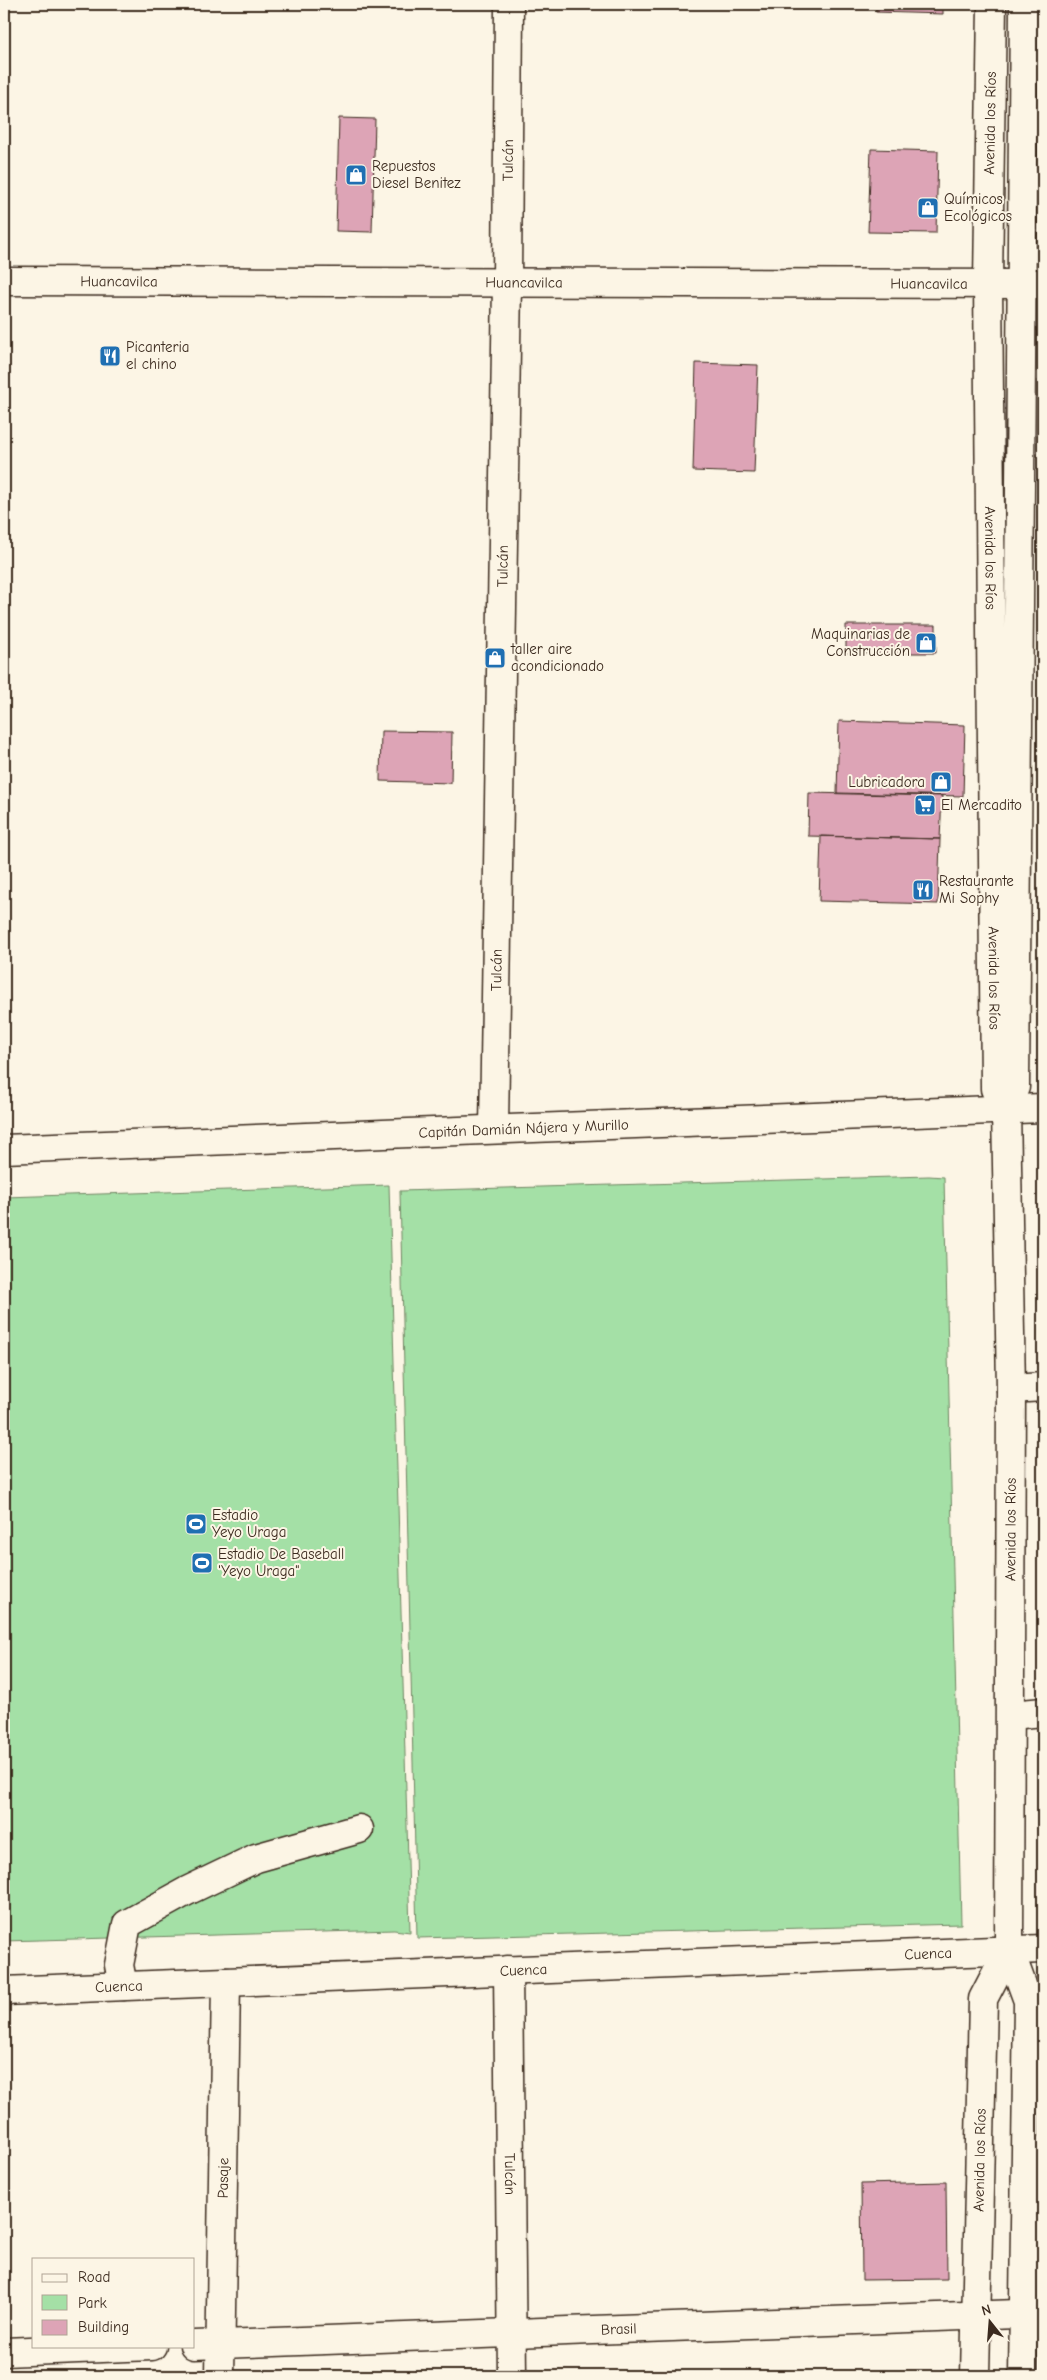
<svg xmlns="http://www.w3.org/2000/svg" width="1047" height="2380" viewBox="0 0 1047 2380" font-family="'Comic Neue',sans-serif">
	<rect width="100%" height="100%" fill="#fcf5e5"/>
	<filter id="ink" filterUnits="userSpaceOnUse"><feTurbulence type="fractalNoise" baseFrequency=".02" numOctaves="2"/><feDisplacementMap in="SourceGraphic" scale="10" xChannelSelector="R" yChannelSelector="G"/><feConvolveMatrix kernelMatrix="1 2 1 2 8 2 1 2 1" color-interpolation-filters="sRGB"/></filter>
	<g filter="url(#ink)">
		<path fill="#f3ddd7" d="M1040,1764H1043V1923H1038Z"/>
		<path fill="#a4e0a6" stroke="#708562" d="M929,1176L944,1177L961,1924L417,1938L400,1191Z
			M389,1185L410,1932L394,1930L4,1941V1197Z"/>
		<path fill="#dda4b6" stroke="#3b2a1e" d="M876,4H943V14L876,12Z
			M339,118L375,119L372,232L336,231Z
			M871,149L938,151L936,233L868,232Z
			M696,363L758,365L754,473L693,471Z
			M846,625H936V653H846Z
			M839,721L965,725L963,796L837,793Z
			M381,731L452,732L451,783L380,781Z
			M809,793L942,796L940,839L808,836Z
			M821,836L940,839L938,904L819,901Z
			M946,2182L947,2279L862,2280L861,2184Z"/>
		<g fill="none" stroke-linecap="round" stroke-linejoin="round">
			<g stroke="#3b2a1e" stroke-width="31">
				<g id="minor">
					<path id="s1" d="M4,281L1043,284"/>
					<path id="s2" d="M494,1128L507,282L509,4"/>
					<path id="s3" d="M4,1149L1043,1108"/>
					<path d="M1011,1389L1043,1387"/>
					<path d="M1011,1715L1043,1712"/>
					<path id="s4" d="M508,1970L512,2376"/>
					<path d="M123,1986L119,1965L127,1924L187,1891L256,1858L359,1829"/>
					<path id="s5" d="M194,2345L1043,2313"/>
					<path d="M4,2352L152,2346"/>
					<path id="s6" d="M220,2376L226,1982"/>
				</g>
			</g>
			<g stroke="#3b2a1e" stroke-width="31">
				<g id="major">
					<path id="s7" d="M992,4L988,282L995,1089L1006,1109"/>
					<path id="s8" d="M4,1991L1043,1949"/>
					<path id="s9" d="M975,2376L983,1999L1009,1949"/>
					<path id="s10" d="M1023,2376L1028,2001L1009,1949L1011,1389L1006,1109L1015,1087L1024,4"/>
				</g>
			</g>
			<use href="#minor" stroke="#fcf5e5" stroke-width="28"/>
			<use href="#major" stroke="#fcf5e5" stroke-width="28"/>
		</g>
	</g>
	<defs>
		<g id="shop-square" transform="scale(1.125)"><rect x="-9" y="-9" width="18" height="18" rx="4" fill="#1f6fb2" stroke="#fcf5e5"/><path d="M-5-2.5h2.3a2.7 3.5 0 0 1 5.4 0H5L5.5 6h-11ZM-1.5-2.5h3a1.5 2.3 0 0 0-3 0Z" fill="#fff"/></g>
		<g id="restaurant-square" transform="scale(1.125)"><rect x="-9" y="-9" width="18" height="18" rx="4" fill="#1f6fb2" stroke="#fcf5e5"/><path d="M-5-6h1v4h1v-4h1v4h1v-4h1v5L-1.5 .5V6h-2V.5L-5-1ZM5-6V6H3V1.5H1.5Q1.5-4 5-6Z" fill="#fff"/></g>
		<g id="supermarket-square" transform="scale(1.125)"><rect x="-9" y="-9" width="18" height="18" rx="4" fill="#1f6fb2" stroke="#fcf5e5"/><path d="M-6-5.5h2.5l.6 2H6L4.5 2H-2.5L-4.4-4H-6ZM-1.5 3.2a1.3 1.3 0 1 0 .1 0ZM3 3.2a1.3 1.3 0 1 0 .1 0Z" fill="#fff"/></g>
		<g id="stadium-square" transform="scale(1.125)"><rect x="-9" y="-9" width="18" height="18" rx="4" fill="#1f6fb2" stroke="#fcf5e5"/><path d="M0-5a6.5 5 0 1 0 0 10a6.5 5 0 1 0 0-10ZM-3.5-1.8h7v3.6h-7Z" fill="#fff"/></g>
	</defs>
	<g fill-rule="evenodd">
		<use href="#shop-square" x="356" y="175"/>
		<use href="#shop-square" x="928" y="208"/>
		<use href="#restaurant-square" x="110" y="356"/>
		<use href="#shop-square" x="926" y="643"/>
		<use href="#shop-square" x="495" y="658"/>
		<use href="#shop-square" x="941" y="782"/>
		<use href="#supermarket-square" x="925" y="805"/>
		<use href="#restaurant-square" x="923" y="890"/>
		<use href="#stadium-square" x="196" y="1524"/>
		<use href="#stadium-square" x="202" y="1563"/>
	</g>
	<g text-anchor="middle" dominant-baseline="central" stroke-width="4" stroke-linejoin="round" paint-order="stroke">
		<g font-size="15" fill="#3b2a1e" stroke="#fcf5e5">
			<text transform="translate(990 123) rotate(-89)">Avenida los Ríos</text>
			<text stroke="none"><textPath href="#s2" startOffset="968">Tulcán</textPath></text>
			<text stroke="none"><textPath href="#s1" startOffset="115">Huancavilca</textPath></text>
			<text stroke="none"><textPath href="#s1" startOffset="520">Huancavilca</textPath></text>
			<text stroke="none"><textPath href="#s1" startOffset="925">Huancavilca</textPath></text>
			<text stroke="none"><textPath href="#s7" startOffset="554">Avenida los Ríos</textPath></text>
			<text stroke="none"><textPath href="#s2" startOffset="562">Tulcán</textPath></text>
			<text stroke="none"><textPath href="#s2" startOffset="158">Tulcán</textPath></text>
			<text stroke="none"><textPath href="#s7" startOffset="974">Avenida los Ríos</textPath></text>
			<text stroke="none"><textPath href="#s3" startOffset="520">Capitán Damián Nájera y Murillo</textPath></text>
			<text stroke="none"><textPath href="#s10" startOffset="850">Avenida los Ríos</textPath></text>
			<text stroke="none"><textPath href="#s8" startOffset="925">Cuenca</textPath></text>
			<text stroke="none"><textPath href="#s8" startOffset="520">Cuenca</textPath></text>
			<text stroke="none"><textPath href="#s8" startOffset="115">Cuenca</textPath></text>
			<text stroke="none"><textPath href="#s9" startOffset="216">Avenida los Ríos</textPath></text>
			<text stroke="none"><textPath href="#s4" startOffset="204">Tulcán</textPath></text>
			<text stroke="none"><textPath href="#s6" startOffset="198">Pasaje</textPath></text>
			<text stroke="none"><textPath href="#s5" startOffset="425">Brasil</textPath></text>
		</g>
		<g font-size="15" fill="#3b2a1e" stroke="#fcf5e5" text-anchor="start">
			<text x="372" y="166">Repuestos<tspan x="372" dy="17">Diesel Benitez</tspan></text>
			<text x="944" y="199">Químicos<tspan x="944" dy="17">Ecológicos</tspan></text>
			<text x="126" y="347">Picanteria<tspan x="126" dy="17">el chino</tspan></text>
			<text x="910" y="634" text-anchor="end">Maquinarias de<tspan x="910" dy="17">Construcción</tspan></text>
			<text x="511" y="649">taller aire<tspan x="511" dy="17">acondicionado</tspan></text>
			<text x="925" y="782" text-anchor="end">Lubricadora</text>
			<text x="941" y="805">El Mercadito</text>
			<text x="939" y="881">Restaurante<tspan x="939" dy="17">Mi Sophy</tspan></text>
			<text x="212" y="1515">Estadio<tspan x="212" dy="17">Yeyo Uraga</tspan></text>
			<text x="218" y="1554">Estadio De Baseball<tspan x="218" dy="17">'Yeyo Uraga"</tspan></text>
		</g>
	</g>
	<rect width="1047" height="2380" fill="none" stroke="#fcf5e5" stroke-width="20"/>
	<rect x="10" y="10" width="1027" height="2360" fill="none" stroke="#3b2a1e" stroke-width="2" filter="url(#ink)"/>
	<rect x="32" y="2258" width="162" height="90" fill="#fcf5e5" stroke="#afa495"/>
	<rect x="42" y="2274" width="25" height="8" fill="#fcf5e5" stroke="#afa495"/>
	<text x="78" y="2282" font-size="15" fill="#3b2a1e">Road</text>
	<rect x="42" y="2295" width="25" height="15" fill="#a4e0a6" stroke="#afa495"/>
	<text x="78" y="2308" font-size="15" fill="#3b2a1e">Park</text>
	<rect x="42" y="2320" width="25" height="15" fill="#dda4b6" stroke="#afa495"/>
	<text x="78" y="2332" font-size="15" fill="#3b2a1e">Building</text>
	<g transform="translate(990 2322) rotate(343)" stroke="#fcf5e5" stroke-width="4" paint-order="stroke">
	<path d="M0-4L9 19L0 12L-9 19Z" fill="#3b2a1e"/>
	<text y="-8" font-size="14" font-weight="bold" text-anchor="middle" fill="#3b2a1e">N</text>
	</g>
</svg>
